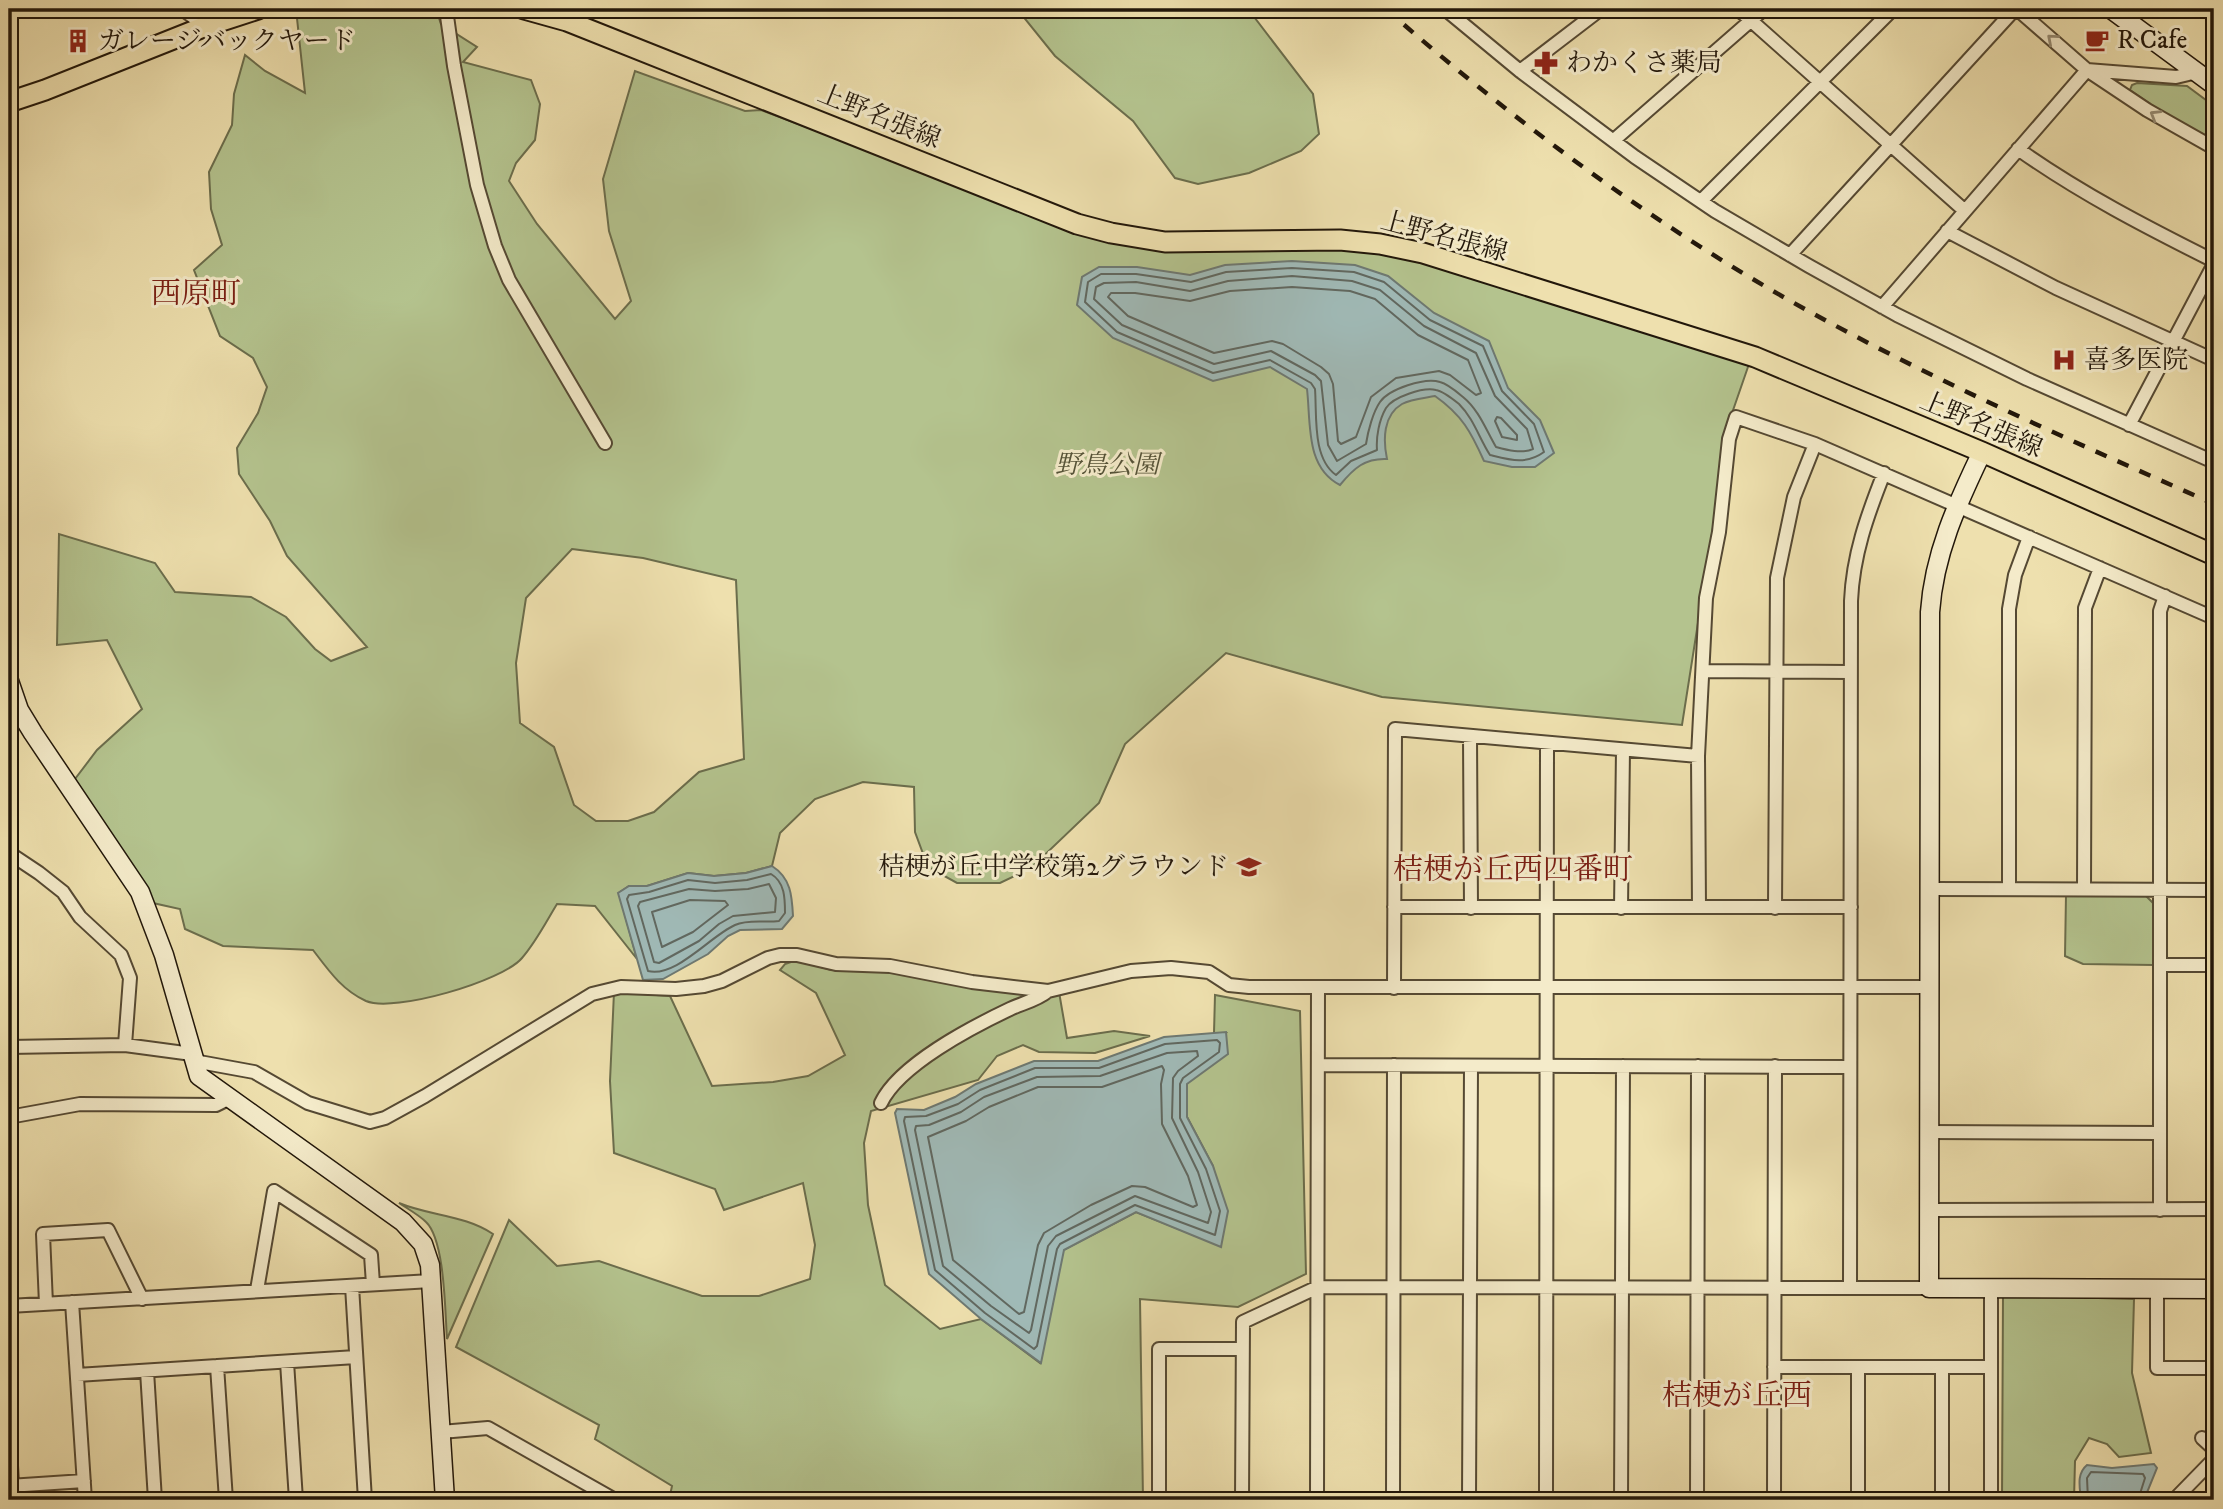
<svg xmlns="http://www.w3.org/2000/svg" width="2223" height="1509" viewBox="0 0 2223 1509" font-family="'IM FELL DW Pica','Noto Serif JP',serif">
	<rect width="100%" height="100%" fill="#eee0ae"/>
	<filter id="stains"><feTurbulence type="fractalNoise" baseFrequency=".00286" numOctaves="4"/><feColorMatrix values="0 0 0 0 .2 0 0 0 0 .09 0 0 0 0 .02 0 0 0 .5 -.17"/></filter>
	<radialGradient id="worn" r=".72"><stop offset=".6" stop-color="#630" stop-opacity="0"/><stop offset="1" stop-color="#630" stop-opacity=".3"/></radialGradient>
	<path fill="#b4c38e" stroke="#6b6d4c" stroke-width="2" fill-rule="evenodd" d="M296,9H436L441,24L477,47L463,62L531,80L540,104L535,140L516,163L509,181L537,224L615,319L631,301L609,231L603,179L635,71L745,111L761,110L865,149L1165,249L1241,251L1313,247L1398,255L1454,270L1565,308L1749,364L1730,419L1682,725L1382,697L1226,653L1125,744L1099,803L1031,868L1000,883H957L928,867L915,832L914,787L863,782L815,799L780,833L772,866L746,873L714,876L688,873L647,886H629L619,893L637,959L595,906L557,904C546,922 536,942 522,958C503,981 394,1013 366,1001C342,990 329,971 313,950L223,946L185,929L180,909L153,903L75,779L97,750L142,709L107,640L57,645L59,534L155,563L175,592L251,597L286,617L315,649L331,661L367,647L287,556L270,521L239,474L237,448L258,413L267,387L253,358L220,336L194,270L222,245L211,209L209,172L232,125L234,94L245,55L265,71L305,93ZM572,549L643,558L736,580L744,759L699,772L654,812L628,821H596L574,805L554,747L520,723L516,663L526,598Z
		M1017,9H1248L1313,94L1319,134L1301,151L1249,173L1198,184L1175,178L1133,121L1055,56Z
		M2137,83L2187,86L2214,106V140L2168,116L2130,90L2132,85Z
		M2066,895L2146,896L2153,903V965L2083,964L2065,956Z
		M797,960L831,970H885L1059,992L1067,1038L1114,1031L1150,1036L1095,1053L1039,1052L1023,1045L997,1056L978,1080L871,1111L864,1143L868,1205L885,1285L940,1329L981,1319L1040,1363L1063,1250L1136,1212L1221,1246L1213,1166L1187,1117V1084L1226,1033H1214L1215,995L1300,1011L1306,1274L1238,1307L1140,1299L1143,1500H669L672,1486L595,1439L599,1425L456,1347L509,1220L557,1266L599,1261L702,1296H759L810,1279L815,1245L803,1183L724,1210L715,1189L614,1153L610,1081L614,992L670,996L712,1086L773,1082L808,1076L845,1055L816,993L780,970L785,964Z
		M399,1203C430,1216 465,1215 493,1234L447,1339C445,1312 445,1240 426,1222C419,1215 408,1209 399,1203Z
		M2003,1295L2134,1299L2132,1373L2151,1453L2119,1457L2107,1444L2089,1438L2075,1461L2074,1500H2002Z"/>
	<path fill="#a0bab7" stroke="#6e7972" stroke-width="2" d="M1292,261L1355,265L1388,276L1434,313L1489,341L1508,388L1540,420L1554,453L1535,467H1512L1484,461C1471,432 1462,415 1435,396C1425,398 1411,399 1402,404C1383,415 1383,440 1387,459C1365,458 1354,468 1340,485C1305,467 1311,423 1307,389L1270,367L1213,381L1113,338L1077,305L1082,277L1099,267H1137L1190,275L1225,265Z
		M772,866C791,878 792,896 793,916L782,929L740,930L728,936L708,954L663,979L643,980L618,893L629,886H647L688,873L714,876L746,873Z
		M1226,1032L1228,1054L1187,1084V1117L1213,1166L1228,1211L1221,1247L1136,1212L1064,1250L1041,1363L981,1319L929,1274L895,1113L897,1109L924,1110L955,1097L976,1084L1034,1061H1098L1164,1037Z
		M2154,1464L2157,1468L2144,1500H2081C2080,1488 2076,1474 2087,1465L2112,1468Z"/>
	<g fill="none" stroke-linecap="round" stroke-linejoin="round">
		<path stroke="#616860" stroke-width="2" d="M1292,268L1354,272L1384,282L1430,320L1483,346L1502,391L1534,424L1544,452C1526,465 1510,460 1490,455C1479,438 1474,419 1459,404C1454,400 1443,391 1436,390C1423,387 1393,397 1386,408C1379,420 1376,437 1377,450L1351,461L1336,475C1312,458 1317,415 1315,389L1311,383L1270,360L1213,373L1117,332L1085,302L1088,282L1101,274H1136L1191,282L1226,272Z
			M1292,276L1352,281L1380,290L1424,326L1476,353L1495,396L1527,429L1533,449C1522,454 1507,450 1496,447C1486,430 1479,410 1463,397C1457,392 1448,384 1440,382C1425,377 1389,389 1380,402C1373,412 1368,431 1366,444L1337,461L1328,445L1321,381L1315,375L1271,351L1214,364L1122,325L1094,299L1096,287L1104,283L1136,282L1190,291L1228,281Z
			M1292,287L1350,291L1375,299L1418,335L1468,360L1481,393L1476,395L1450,375L1439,371L1396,378L1371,397L1356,437L1341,444L1338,441L1333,384L1329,374L1321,367L1283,344L1272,341L1214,353L1128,316L1108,297L1111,293H1135L1190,301L1230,291Z
			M1497,417L1501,418L1517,435V440L1502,437L1495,421Z
			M771,874C785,882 785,899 785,913L779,921C765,923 748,919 735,925C710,936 676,978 648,971L627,899L629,895L649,892L688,880L715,883L747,880Z
			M769,884L776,898L775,912L733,916L719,924L699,941L659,963L654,962L638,906L640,902L689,889L715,891L748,889Z
			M690,900L725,901L728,905L693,932L662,947L652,912Z
			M1217,1040L1220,1043L1219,1052L1183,1078L1180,1084V1118L1206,1169L1220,1211L1215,1235L1135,1205L1060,1244L1057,1249L1037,1346L1034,1349L985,1313L935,1270L904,1121L905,1117L926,1116L958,1104L980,1090L1035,1068H1099L1165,1044Z
			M1197,1051L1198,1056L1178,1071L1173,1078L1172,1118L1198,1172L1211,1212L1208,1223L1135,1196L1056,1236L1048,1246L1031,1330L1029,1333L991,1306L943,1266L915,1130L916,1126L929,1125L961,1112L984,1097L1037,1077L1100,1076L1167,1053Z
			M1162,1066L1164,1070L1161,1084L1162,1124L1188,1176L1197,1205L1193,1207L1145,1187L1132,1186L1091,1205L1044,1233L1038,1245L1024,1312L1019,1314L953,1260L928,1137L966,1121L989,1107L1038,1087H1102Z
			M2088,1500L2087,1478L2091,1472L2143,1474L2145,1478L2138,1500"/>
		<g stroke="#554933" stroke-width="16">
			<path id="street" d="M182,9L206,26
				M446,9L454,66L477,185L495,246L509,280L605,443
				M1445,9L1520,71L1635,157L1715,211L1809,266L1897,315L2027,379L2214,462
				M1738,9L1965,211
				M2017,9L2087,70L2147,110L2214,148
				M2087,70L2176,77L2197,72
				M1520,71L1601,9
				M1614,140L1764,9
				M2018,149C2080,193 2146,227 2214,261
				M1701,201L1893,9
				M1947,231L2056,288L2214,360
				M1790,255L2015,9
				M1882,307L2087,70
				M2129,425L2214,264
				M1703,671L1850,672
				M1470,736L1471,908
				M9,853L39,873L63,892L80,917L121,955L130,978L125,1045
				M1930,889L2214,890
				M2009,889V609L2015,575L2029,537
				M2084,889L2085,608L2100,568
				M1394,907H1851
				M1699,907L1698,756L1706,598L1719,532L1729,439L1736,417L1815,444L2214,618
				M1621,908L1623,750
				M1775,908L1777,578L1794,497L1815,444
				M2161,965H2214
				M1394,988L1395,729L1698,756
				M9,1047L125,1045L192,1054
				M194,1061L254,1072L308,1103L370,1122L385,1118L425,1096L592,994L621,987L676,989L704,986L722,981L768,958L780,955H797L836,964L890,966L972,982L1048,991L1131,971L1171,968L1209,972L1229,985L1249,987H1930
				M1318,1065L1850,1067
				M881,1103C899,1065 972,1027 1010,1009C1023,1003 1037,1000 1048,991
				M9,1117L80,1104L216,1105L228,1099
				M1929,1132L2160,1133
				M1929,1210L2214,1209
				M2160,1210V611L2165,596
				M352,1286L365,1500
				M1850,1288L1851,601C1853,555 1867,516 1884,473
				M1991,1288V1500
				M2157,1289V1368H2214
				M257,1290L274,1191L371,1255L373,1284
				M72,1302L85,1500
				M46,1304L43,1234L108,1230L142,1299
				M9,1306L431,1281
				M287,1362L296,1500
				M217,1366L226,1500
				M1774,1367H1991
				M1942,1367V1500
				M147,1371L155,1500
				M77,1375L356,1357
				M9,1432L13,1500
				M441,1432L488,1428L615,1500
				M2202,1438L2214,1449
				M9,1486L84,1481
				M1159,1500V1349H1242
				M1242,1500L1243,1322L1318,1287L1929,1288
				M1317,1500L1318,987
				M1393,1500L1394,1065
				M1469,1500L1471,1066
				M1546,1500L1547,743
				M1621,1500L1623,1066
				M1697,1500L1698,1066
				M1774,1500L1775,1066
				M1858,1500V1367
				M2174,1500L2214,1459"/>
		</g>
		<g stroke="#22170a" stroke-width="21">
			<path id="secondary" d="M2111,9L2214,85
				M1982,452C1957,504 1934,554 1930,612L1929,1288L2214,1289
				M9,681L19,710L33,733L140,892L164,955L199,1076L403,1222L423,1244L430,1265L445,1500"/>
		</g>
		<g stroke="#22170a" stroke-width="23">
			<path id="primary" d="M524,9L567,21L1077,224L1111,233L1165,242L1340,240L1380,244L1423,253L1755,357L1982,452L2214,555
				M9,102L45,90L206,26L258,9"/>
		</g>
		<use href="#street" stroke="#f4ebca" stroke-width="12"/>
		<use href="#secondary" stroke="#f4ebca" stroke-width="18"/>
		<use href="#primary" stroke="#eee0ae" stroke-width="19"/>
		<path stroke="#22170a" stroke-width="4.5" stroke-dasharray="12 12" stroke-linecap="butt" d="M1386,9C1511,119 1649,221 1794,303C1930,379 2072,441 2214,504"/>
	</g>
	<defs><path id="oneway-chevron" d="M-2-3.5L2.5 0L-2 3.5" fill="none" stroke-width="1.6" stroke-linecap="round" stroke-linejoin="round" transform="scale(1.75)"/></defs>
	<g stroke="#968c74">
		<use href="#oneway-chevron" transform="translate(2052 39) rotate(-139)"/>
		<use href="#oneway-chevron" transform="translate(2155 115) rotate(-149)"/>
	</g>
	<defs>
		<g id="cafe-bare" transform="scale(1.89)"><path d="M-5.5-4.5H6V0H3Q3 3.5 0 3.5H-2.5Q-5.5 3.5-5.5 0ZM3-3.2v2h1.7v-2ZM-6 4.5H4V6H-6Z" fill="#8f2418" stroke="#f4ebca" stroke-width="2.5" paint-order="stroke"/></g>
		<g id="building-bare" transform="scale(1.89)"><path d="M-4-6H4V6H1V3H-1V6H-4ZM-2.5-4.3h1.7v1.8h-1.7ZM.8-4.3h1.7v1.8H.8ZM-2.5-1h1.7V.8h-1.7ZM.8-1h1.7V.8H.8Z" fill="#8f2418" stroke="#f4ebca" stroke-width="2.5" paint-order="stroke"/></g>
		<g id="pharmacy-bare" transform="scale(1.89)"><path d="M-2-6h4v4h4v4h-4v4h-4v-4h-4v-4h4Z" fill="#8f2418" stroke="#f4ebca" stroke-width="2.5" paint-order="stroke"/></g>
		<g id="hospital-bare" transform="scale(1.89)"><path d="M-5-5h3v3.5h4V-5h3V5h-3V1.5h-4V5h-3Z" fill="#8f2418" stroke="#f4ebca" stroke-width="2.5" paint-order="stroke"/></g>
		<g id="school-bare" transform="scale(1.89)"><path d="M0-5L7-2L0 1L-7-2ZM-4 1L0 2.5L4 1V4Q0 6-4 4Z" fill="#8f2418" stroke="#f4ebca" stroke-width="2.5" paint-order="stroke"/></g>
	</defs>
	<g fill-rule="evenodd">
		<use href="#cafe-bare" x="2097" y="40"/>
		<use href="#building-bare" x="78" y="41"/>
		<use href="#pharmacy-bare" x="1546" y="63"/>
		<use href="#hospital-bare" x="2064" y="360"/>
		<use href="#school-bare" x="1249" y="867"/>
	</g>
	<g text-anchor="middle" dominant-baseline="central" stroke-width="6" stroke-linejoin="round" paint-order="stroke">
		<g font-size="26" fill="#22170a" stroke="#f4ebca" text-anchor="start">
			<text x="2117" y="40">R Cafe</text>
			<text x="98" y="41">ガレージバックヤード</text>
			<text x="1566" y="63">わかくさ薬局</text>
			<text x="2084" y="360">喜多医院</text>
			<text x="1229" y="867" text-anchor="end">桔梗が丘中学校第2グラウンド</text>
		</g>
		<g font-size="26" fill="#22170a" stroke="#f4ebca">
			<text transform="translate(879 117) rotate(22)">上野名張線</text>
			<text transform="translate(1444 237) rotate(15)">上野名張線</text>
			<text transform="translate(1981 425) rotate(23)">上野名張線</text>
		</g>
		<g font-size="26" font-style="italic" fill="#555338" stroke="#f4ebca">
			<text x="1107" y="465">野鳥公園</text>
		</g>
		<g font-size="30" fill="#7a1f14" stroke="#f4ebca">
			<text x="196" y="294">西原町</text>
			<text x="1513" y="870">桔梗が丘西四番町</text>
			<text x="1737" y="1396">桔梗が丘西</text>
		</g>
	</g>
	<rect width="2223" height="1509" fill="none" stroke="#eee0ae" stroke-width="35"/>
	<rect x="10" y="10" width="2202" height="1488" fill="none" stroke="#22170a" stroke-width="3.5"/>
	<rect x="18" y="18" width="2188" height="1474" fill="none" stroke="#22170a" stroke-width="2"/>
	<rect width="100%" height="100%" filter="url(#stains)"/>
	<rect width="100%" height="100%" fill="url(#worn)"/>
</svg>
